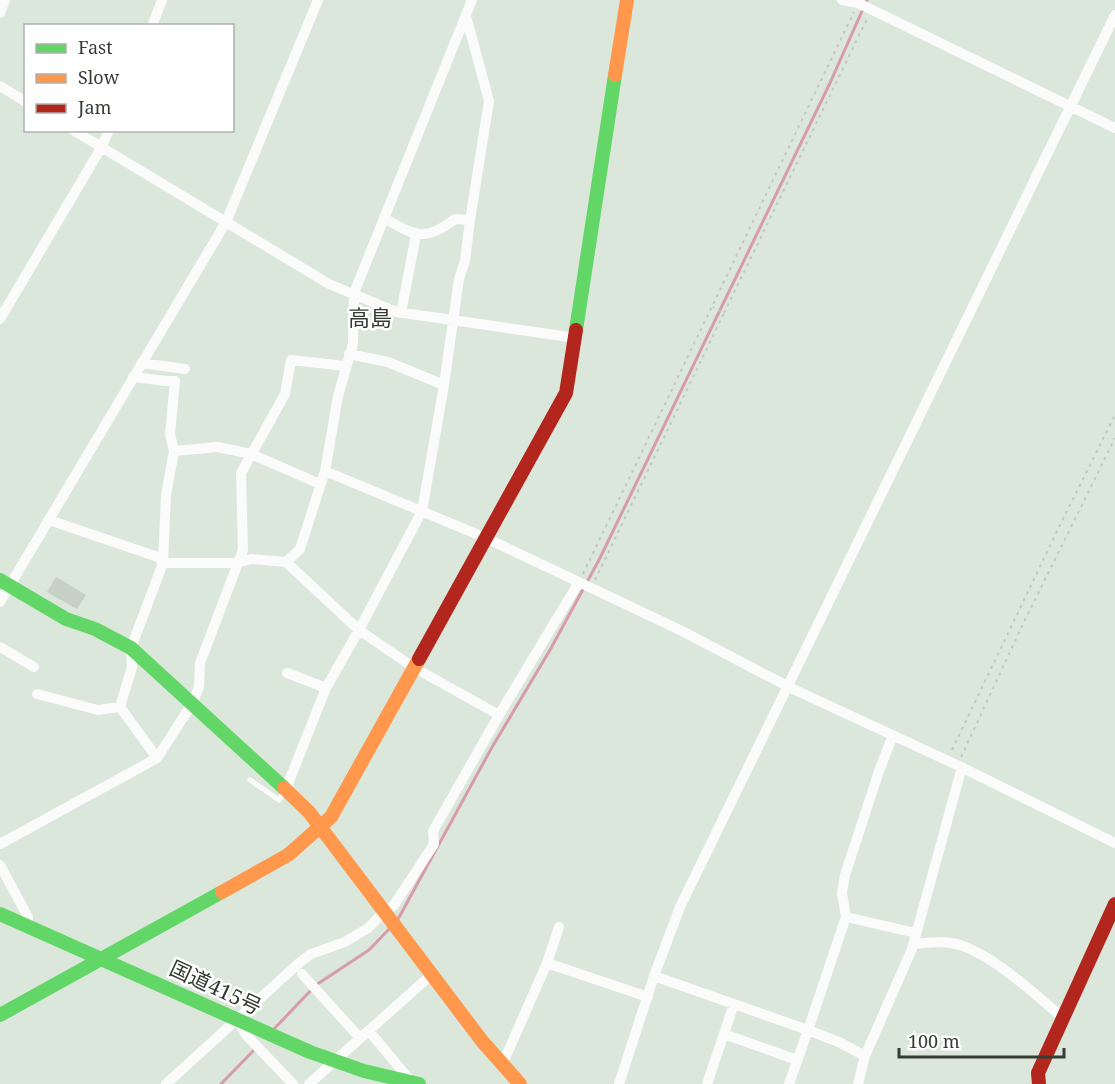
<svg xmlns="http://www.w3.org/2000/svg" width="1115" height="1084" viewBox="0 0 1115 1084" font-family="'Noto Serif','Noto Sans JP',serif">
	<rect width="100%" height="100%" fill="#dbe7db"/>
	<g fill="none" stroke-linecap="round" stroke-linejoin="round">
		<path stroke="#d69cab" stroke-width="3" d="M397,921L491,749L550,650L599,560L830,83L867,0
			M274,1029L316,985L369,950L391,927
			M221,1084L255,1049"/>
	</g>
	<path fill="#c7d0c7" d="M56,577L86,595L77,609L47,592Z"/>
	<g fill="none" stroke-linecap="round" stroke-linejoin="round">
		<path stroke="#c2c7c2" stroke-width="2" stroke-dasharray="3 4.5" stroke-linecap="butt" d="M724,313L867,19
			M583,574L854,12
			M595,580L724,313L713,307
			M952,750L1060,525L1115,415
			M961,757L1024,622L1115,438"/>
		<path stroke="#fafbfa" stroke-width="5" d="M250,780L279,800L285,791"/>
		<path stroke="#fafbfa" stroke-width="10" d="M842,0L858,3L1115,128
			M0,13L5,0
			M152,26L162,0
			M0,86L26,102
			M73,130L329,284L397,312L576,338
			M384,218C414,235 424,243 455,219L470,220L489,101L466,16
			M401,313L416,235
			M0,319L101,148L109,130
			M349,354L388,362L444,385L453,321L459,279L465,261L470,220
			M141,363L185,369
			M174,451L218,447L251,454L320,484
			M325,471L486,538L680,630L793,689L957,765L1115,843
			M49,520L158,557L163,563H237L251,559L286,562L300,549L325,471L338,396L353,344L354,293L472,0
			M286,562L359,630L326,688L287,673
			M0,602L226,222L318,0
			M0,647L34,667
			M37,694L98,710L120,707L157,758
			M120,707L132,667L131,648L163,563L166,495L174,451L170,434L175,381H166L133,377
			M499,715L579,582
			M286,789L326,688
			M0,844L157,758L192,704L199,687L200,663L243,550L241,473L285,394L291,360L345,366
			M0,865L28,917V926
			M846,917L842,893L845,875L879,771L893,735
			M559,927L547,963L648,997
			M913,944C925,943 939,941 951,943C986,948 1036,995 1063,1018
			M302,974L360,1038
			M654,976L680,907L1115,15
			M241,1025L246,1035L293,1084
			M369,1031L409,1079
			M724,1034L797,1060
			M865,1056L841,1043L808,1030L846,917L916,933
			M503,1063L547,963
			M166,1084L299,963L311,954L345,942L368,928L383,913L394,905L434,844L433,831L499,715L413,667L359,630L422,511L444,385
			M309,1084L431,975
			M619,1084L654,976L808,1030L789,1084
			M707,1084L734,1004
			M858,1084L865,1056L912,949L962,767"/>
		<path stroke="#63d668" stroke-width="14" d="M576,330L615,75
			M0,580L66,619L95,629L131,648L284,788
			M0,914L310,1052L364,1071L419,1084
			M0,1015L222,892"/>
		<path stroke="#ff974d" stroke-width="14" d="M615,75L627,0
			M284,788L309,812L482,1041L520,1084
			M222,892L288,855L331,817L419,659"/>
		<path stroke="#b3261e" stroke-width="14" d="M419,659L566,393L576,330
			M1039,1084L1038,1073L1115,904"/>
	</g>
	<g text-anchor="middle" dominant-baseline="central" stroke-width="5" stroke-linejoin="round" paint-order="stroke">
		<g font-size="21" fill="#343c34" stroke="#fff">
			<text transform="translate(216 987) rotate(25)">国道415号</text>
		</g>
		<g font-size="22" fill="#343c34" stroke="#fff">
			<text x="370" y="317">高島</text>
		</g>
	</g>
	<rect x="24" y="24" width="210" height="108" fill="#ffffff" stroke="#aeb1ae" stroke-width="1.5"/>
	<rect x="36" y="44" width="30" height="9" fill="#63d668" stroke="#aeb1ae" stroke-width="1.5"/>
	<text x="78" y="54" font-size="18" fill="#343c34">Fast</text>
	<rect x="36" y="74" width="30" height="9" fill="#ff974d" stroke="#aeb1ae" stroke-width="1.5"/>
	<text x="78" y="84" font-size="18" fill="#343c34">Slow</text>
	<rect x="36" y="104" width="30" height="9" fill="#b3261e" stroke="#aeb1ae" stroke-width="1.5"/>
	<text x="78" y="114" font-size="18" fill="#343c34">Jam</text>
	<path d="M899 1048v9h165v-9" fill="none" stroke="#343c34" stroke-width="3"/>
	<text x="908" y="1048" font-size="18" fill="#343c34" stroke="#ffffff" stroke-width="4.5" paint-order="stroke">100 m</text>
</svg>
